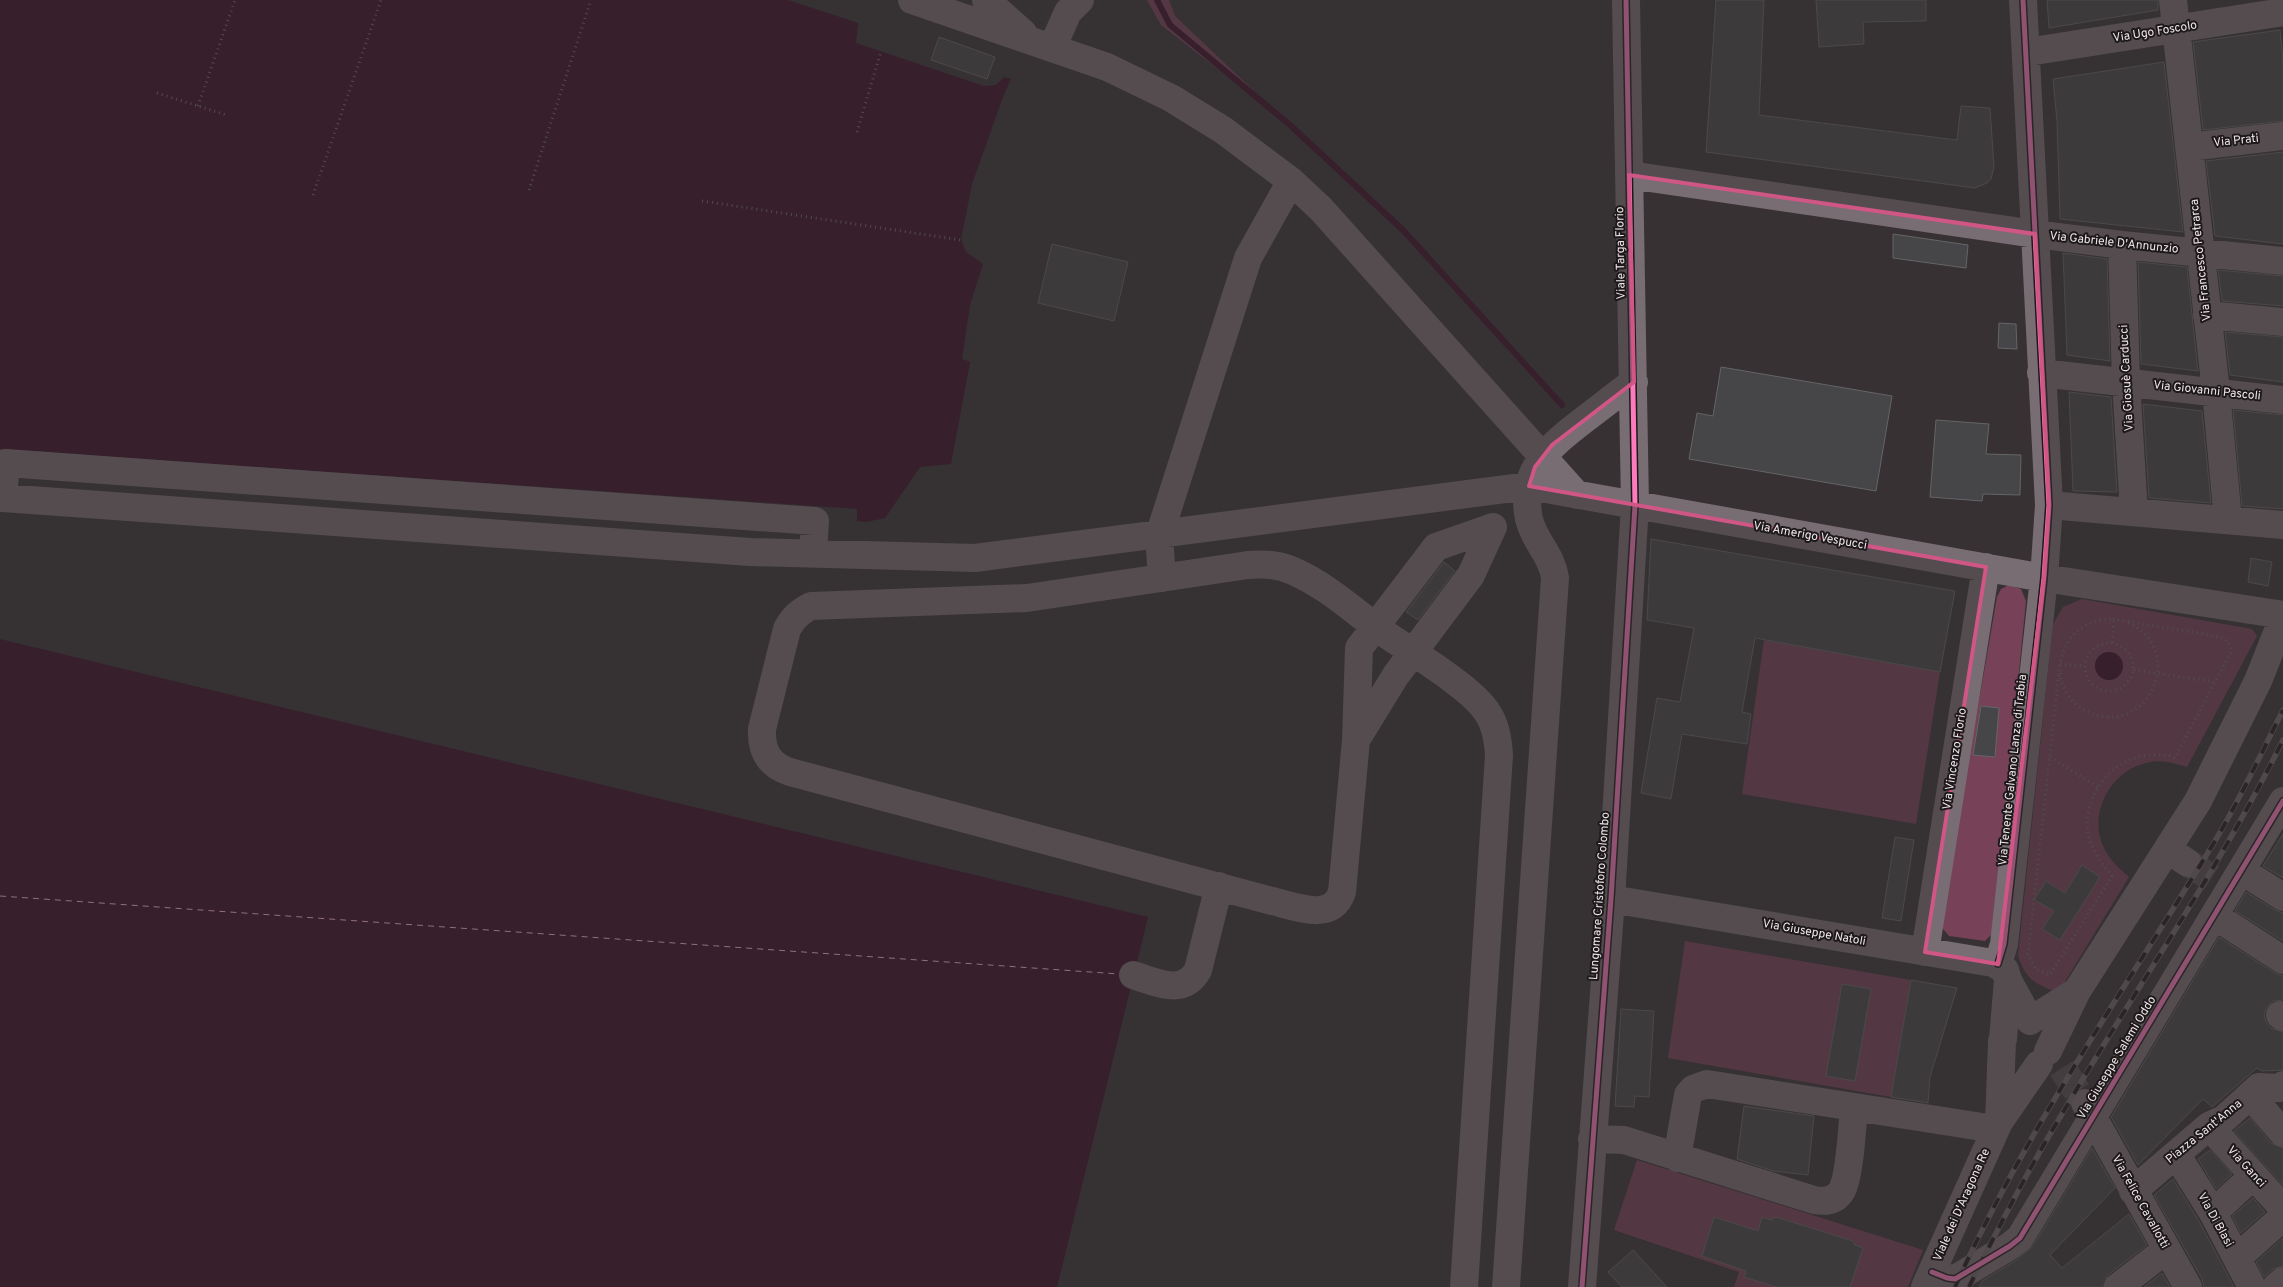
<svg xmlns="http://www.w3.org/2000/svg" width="2283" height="1287" viewBox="0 0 2283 1287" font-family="Overpass,sans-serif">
	<rect width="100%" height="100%" fill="#373133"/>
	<path fill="#774158" d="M1147,0H1169L1175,16L1290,125L1161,25Z
		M2009,585L2021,589L2026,601L1993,933L1985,941L1949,936L1943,929L1941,921L1997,597L2001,589Z
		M2082,599L2252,629L2257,636L2187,767C2174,763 2160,759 2146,763C2110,771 2087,815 2104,848C2110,861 2119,868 2129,877L2058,993C2034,983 2027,981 2018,956L2053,624L2063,607Z
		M1764,640L1940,672L1916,824L1742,794Z
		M1685,941L1911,980L1891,1097L1668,1058Z
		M1637,1160L1923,1250L1908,1287H1734L1739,1272L1614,1230Z"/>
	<path fill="#380922" d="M0,0H788L858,23L856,43L984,86L996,85L1004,77L1011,79L1004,94L972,184L961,239L966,252L983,264L970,305L962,359L970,362L951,464L920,467L885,518L866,522L857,521V509L0,449Z
		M0,639L1148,917L1057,1287H0Z
		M2095 666a14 14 0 1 1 28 0a14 14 0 1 1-28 0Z"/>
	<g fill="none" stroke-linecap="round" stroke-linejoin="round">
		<path stroke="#380922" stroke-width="6" d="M1157,0L1170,25L1290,125L1403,230L1562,405"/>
		<path stroke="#febdd7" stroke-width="1" stroke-dasharray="6 5" stroke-linecap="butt" d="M0,896L1119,974"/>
	</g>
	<path fill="#464648" stroke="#646566" d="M1716,0H1764L1759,115L1957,140L1961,106L1990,108L1994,167L1991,179L1987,183L1975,188L1706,152Z
		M1816,0H1926V21L1863,22L1864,44L1819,47Z
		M2047,0H2158V10L2049,28Z
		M2280,30L2283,61V121L2203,130L2193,42Z
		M939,37L995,57L987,79L931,60Z
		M2164,62L2183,232L2060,219L2057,121L2053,79Z
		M2283,152V244L2215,236L2206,161Z
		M1893,234L1968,245L1966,268L1893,258Z
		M1052,244L1128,262L1114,321L1038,303Z
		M2063,253L2107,259L2110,361L2067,355Z
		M2138,262L2187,267L2198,371L2141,364Z
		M2218,270L2283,276V306L2222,301Z
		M1999,323L2016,324L2017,349L1998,348Z
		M2225,332L2283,337V382L2230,375Z
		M1721,367L1892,396L1876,491L1689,459L1697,413L1713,416Z
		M2069,392L2111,397L2117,492L2073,491Z
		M2143,404L2202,411L2211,503L2149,498Z
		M2233,410L2283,415V509L2242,506Z
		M1936,420L1989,424L1986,454L2021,455L2020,495L1983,494L1982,501L1930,497Z
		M1651,539L1955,591L1940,672L1755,638L1742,712L1751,714L1747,744L1682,734L1671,799L1641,793L1657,698L1680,702L1694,628L1647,620Z
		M2251,558L2272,562L2268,586L2248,582Z
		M1444,562L1455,571L1418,620L1406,612Z
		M1981,706L1999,708L1995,757L1973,755Z
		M2283,834V878L2263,866Z
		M1895,837L1914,840L1901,921L1882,918Z
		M2082,865L2100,877L2060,940L2042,929L2054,911L2034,900L2046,881L2065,893Z
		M2246,892L2275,910L2283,913V941L2235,911Z
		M2219,937L2275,973L2283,976V1000L2273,1001L2267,1007L2264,1014L2266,1022L2271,1028L2283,1032V1070L2262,1071L2257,1068L2212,1107L2203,1099L2138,1165L2111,1117Z
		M1911,980L1957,988L1930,1077L1928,1103L1891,1097Z
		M1842,984L1871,989L1855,1081L1826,1076Z
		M1621,1009L1654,1011L1649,1097L1635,1096L1634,1107L1615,1106Z
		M1744,1106L1814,1116L1808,1175L1773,1171L1737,1159Z
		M2250,1118L2271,1143L2283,1148V1185L2234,1131Z
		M2092,1148L2115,1188L2050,1255L2062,1268L2129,1214L2147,1245L2108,1275L2103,1287H1979L1982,1281L2018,1259L2033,1246Z
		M2210,1150L2232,1174L2216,1189L2198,1159Z
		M2173,1179L2199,1221L2234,1287H2204L2202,1279L2154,1195Z
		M2253,1198L2265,1212L2241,1233L2232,1216Z
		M1714,1217L1758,1231L1762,1217L1771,1220L1776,1217L1853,1241L1855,1245L1863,1248L1850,1287H1776L1744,1277L1746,1271L1702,1256Z
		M2283,1238V1266L2273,1269L2264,1277L2256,1262Z
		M1633,1250L1667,1287H1622L1608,1272Z
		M2162,1273L2170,1287H2144Z"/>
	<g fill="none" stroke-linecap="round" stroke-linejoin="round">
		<path stroke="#534c4e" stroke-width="28" stroke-dasharray="28 14" stroke-linecap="butt" d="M2188,863L2218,882
			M2062,1068L2082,1099"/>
		<path stroke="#736b6e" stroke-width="3" stroke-dasharray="1 4" stroke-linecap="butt" d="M157,93L226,115
			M198,106L235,0
			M857,132L881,51
			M529,190L591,0
			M313,195L381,0
			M702,201L961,240
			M2113,619L2221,637L2228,641L2232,650L2175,758C2169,755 2164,755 2157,755C2115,753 2079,796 2089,837C2093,853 2102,864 2112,876L2050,975L2035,969L2028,954L2060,663C2068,633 2082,621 2113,619Z
			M2112,642L2114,619
			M2085 667a24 24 0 1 1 48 0a24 24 0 1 1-48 0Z
			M2060,664L2085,666
			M2134,670L2215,682
			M2060,673C2061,688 2071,703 2084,710C2147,743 2190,650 2127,622
			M2050,757L2098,787"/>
		<path stroke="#786d72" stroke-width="28" d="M912,0L1107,67L1171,98L1223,130L1291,181L1321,209L1577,495
			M986,0L1023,33
			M2173,0L2216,392L2228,520
			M1052,48L1068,12L1080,0
			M2027,52L2283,12
			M2189,147L2283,136
			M1629,175L2035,234L2122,245L2283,261
			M2122,245L2126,382L2134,512
			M2207,315L2283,322
			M2041,373L2283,400
			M2049,505L2283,525
			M813,553L815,521L6,463L3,498L750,552L975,558L1529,486L2044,578L2283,615
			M1162,578L1159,536L1248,258L1291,181
			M1356,740L1396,675L1471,575L1493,527L1436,547L1359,648L1356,740L1342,892C1331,924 1292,905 1268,900L790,772C769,765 761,751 762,729L787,629C793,618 799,612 811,606L1027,598L1248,565C1264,564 1278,564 1293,571C1326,585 1355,612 1384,633C1410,651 1471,687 1487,712C1496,725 1498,740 1499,755L1464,1287
			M2168,850L2188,863
			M2242,871L2283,897
			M1611,899L1993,963L2005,970L2008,980
			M2215,916L2283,960
			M1925,952L1986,567
			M1998,964L2004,944L2044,578L2049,505L2023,0
			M1133,975C1156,982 1183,997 1198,970L1219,886
			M2077,991L2198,801L2258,681L2283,618
			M2280,1015L2283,1017
			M2003,1039L2008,980L2030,1021L2077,991L2048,1051
			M2002,1041L1999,1122L2039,1064
			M2250,1095L2283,1133
			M2085,1103L2188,1287
			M2209,1126L2283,1208
			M1592,1139L1624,1140L1814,1200C1825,1202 1836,1201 1842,1190C1850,1175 1852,1127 1854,1108
			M2176,1154L2213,1213L2252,1287
			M1677,1158L1688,1095L1693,1089L1707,1084L1995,1129
			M2133,1191L2209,1126L2224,1119L2259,1087L2279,1088L2283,1085
			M2213,1213L2253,1176
			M2237,1258L2283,1217
			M1932,1272L1947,1278L1955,1279L2010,1246L2020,1238L2283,801
			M1506,1287L1555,578C1552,555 1534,541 1529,519C1519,470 1550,446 1585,419C1601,407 1617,394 1634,382
			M1582,1287L1611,899L1635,505L1626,0
			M1925,1287L1999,1122
			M2118,1287L2167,1249
			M2276,1287L2283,1281"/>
		<g stroke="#6d6769" stroke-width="5.5">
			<path id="rail" d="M1955,1287C2026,1129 2126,988 2215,841C2240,799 2261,754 2283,710
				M1969,1287C1998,1228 2028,1170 2062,1114C2135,989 2219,870 2283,740"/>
		</g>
		<use href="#rail" stroke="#1d181a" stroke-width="4" stroke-dasharray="11" stroke-linecap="butt"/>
		<g stroke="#1d181a" stroke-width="8">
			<path id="cycleway" d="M1998,964L2004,944L2044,578L2049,505L2023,0
				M1932,1272L1947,1278L1955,1279L2010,1246L2020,1238L2283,801
				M1582,1287L1611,899L1635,505L1626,0"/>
		</g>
		<use href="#cycleway" stroke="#fd7abc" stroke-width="5"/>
	</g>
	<path d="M0 0H2283V1287H0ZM1629,175L2035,234L2049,505L2044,578L1998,964L1925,952L1986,567L1529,486L1535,467L1552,445L1634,382Z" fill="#373133" fill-opacity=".55" fill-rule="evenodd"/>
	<path fill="none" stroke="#d05686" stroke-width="4" stroke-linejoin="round" d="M1629,175L2035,234L2049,505L2044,578L1998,964L1925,952L1986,567L1529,486L1535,467L1552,445L1634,382Z"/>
	<g text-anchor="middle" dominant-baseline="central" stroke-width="4" stroke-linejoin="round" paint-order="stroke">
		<g font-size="12" fill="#efe6e9" stroke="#1d181a">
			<text transform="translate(2155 32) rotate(-9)">Via Ugo Foscolo</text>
			<text transform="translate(2236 141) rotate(-6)">Via Prati</text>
			<text transform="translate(2114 243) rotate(6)">Via Gabriele D'Annunzio</text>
			<text transform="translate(1621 253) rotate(-91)">Viale Targa Florio</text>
			<text transform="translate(2201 260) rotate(-96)">Via Francesco Petrarca</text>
			<text transform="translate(2127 378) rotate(-93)">Via Giosuè Carducci</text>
			<text transform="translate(2207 391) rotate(6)">Via Giovanni Pascoli</text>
			<text transform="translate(1810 536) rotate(10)">Via Amerigo Vespucci</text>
			<text transform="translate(1955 759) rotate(-81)">Via Vincenzo Florio</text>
			<text transform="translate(2013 770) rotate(-84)">Via Tenente Galvano Lanza di Trabia</text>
			<text transform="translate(1600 896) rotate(-86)">Lungomare Cristoforo Colombo</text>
			<text transform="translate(1814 933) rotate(10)">Via Giuseppe Natoli</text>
			<text transform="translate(2117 1058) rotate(-59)">Via Giuseppe Salemi Oddo</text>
			<text transform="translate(2204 1132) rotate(-39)">Piazza Sant'Anna</text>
			<text transform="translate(2246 1167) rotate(48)">Via Ganci</text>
			<text transform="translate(2140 1202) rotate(61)">Via Felice Cavallotti</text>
			<text transform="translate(1962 1205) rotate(-66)">Viale dei D'Aragona Re</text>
			<text transform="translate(2215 1220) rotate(61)">Via Di Blasi</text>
		</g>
	</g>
</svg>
